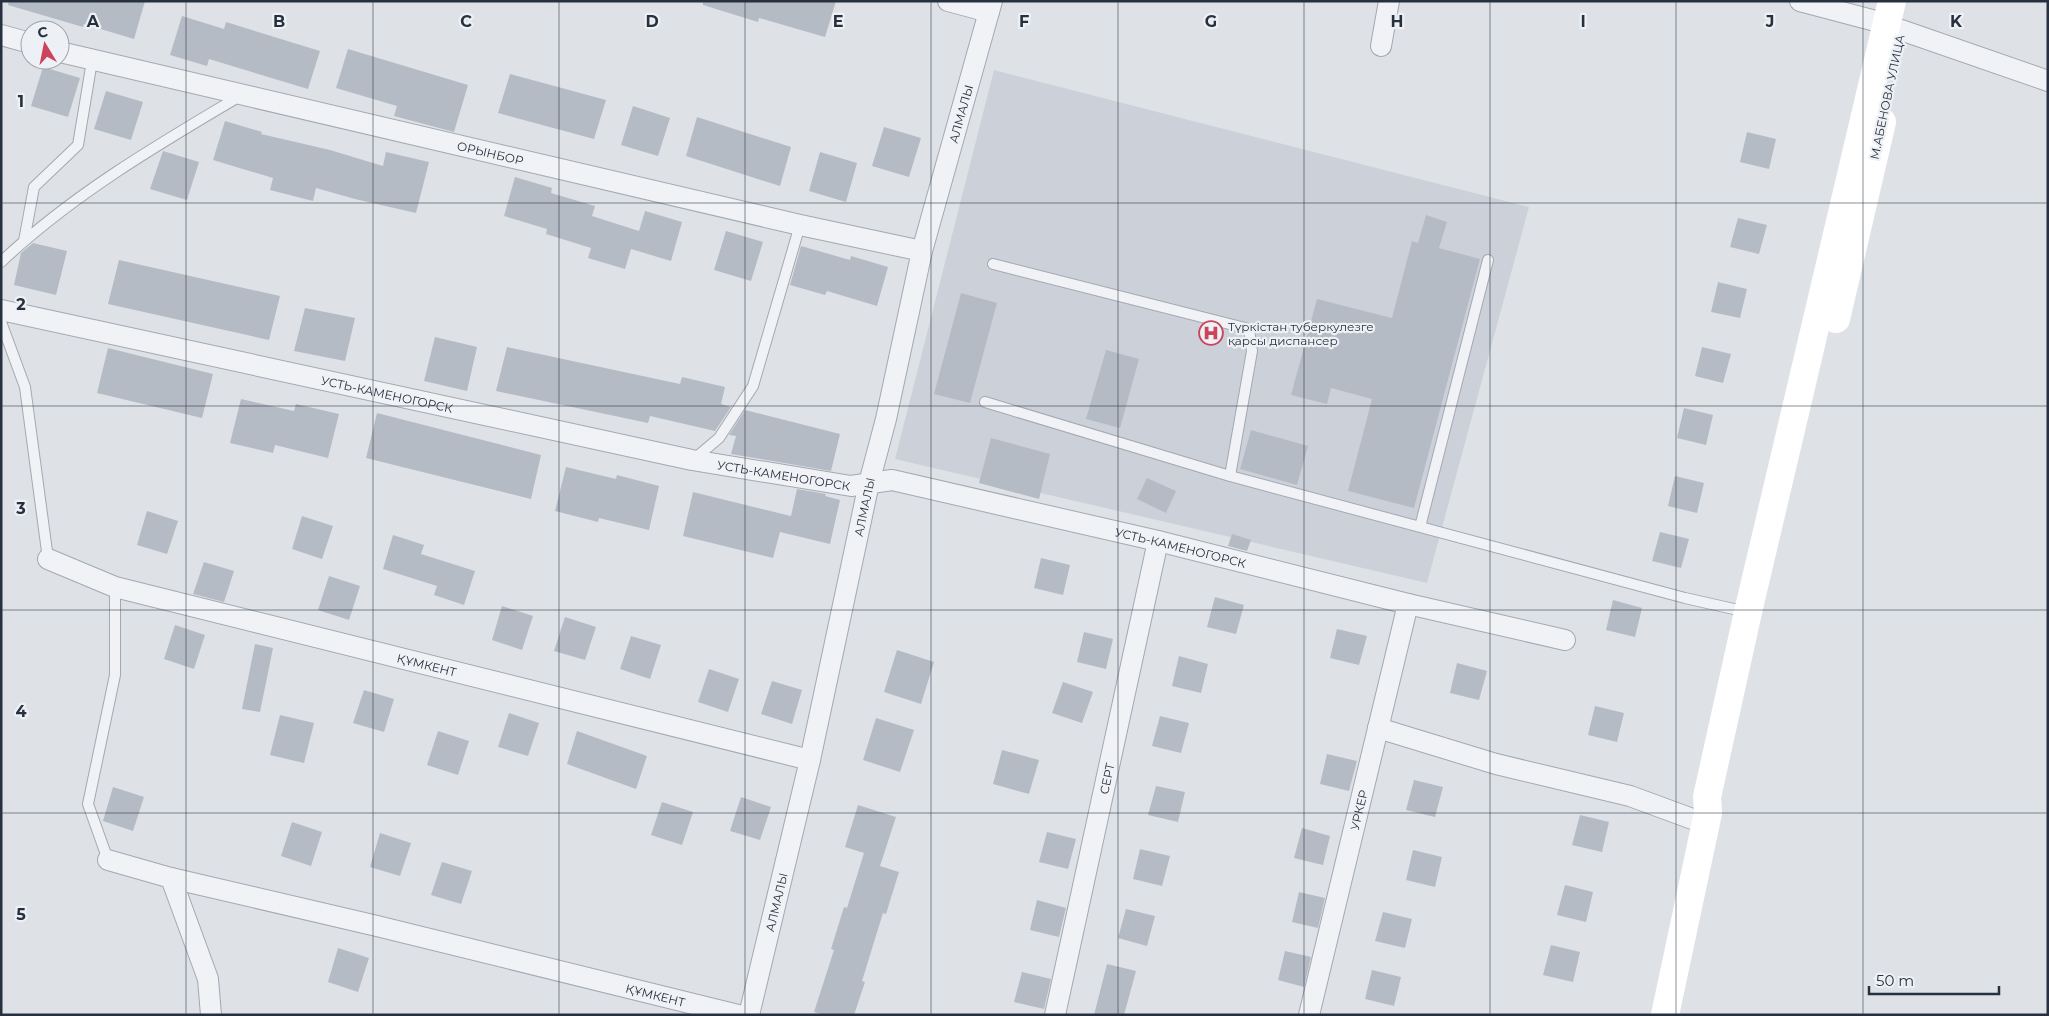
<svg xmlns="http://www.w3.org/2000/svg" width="2049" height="1016" viewBox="0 0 2049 1016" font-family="Montserrat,sans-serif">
	<rect width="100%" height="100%" fill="#dee2e7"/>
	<path fill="#ccd1d9" d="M994,70L1529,207L1427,583L895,459Z"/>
	<path fill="#b5bbc4" d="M9,1H145L134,39L84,24L83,27L8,5Z
		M703,1H836L825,37L759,18L758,22L703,5Z
		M182,16L224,29L226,22L320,51L308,89L209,59L207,66L170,55Z
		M348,49L468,85L454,132L394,116L397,106L336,88Z
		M43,67L80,78L68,117L31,106Z
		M510,74L606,100L594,139L498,113Z
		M106,91L143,102L131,140L94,129Z
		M633,106L670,118L658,156L621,145Z
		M697,117L791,147L780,186L686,156Z
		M225,121L262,132L261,134L330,150L383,166L386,152L429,162L416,213L355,199L316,188L313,201L270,190L273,178L213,160Z
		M884,127L921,138L909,177L872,166Z
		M1747,132L1776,139L1769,169L1740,162Z
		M163,151L199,162L187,200L150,189Z
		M820,152L857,163L846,202L809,191Z
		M515,177L552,188L551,193L595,206L592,216L639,231L645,211L682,222L671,261L631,249L625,269L588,258L591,248L546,234L547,229L504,216Z
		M1426,215L1447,222L1439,248L1480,259L1414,508L1348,491L1372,399L1331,388L1327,404L1291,395L1317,299L1392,318L1412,241L1418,243Z
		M1738,218L1767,225L1759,254L1730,247Z
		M726,231L763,242L751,281L714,270Z
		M33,243L67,251L56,295L14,285L21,253Z
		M801,246L850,260L851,256L888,267L877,306L827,291L825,295L790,285Z
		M119,260L280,296L269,340L108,304Z
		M1718,282L1747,289L1740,318L1711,312Z
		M961,293L997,303L970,403L934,394Z
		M305,308L355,318L345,361L294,351Z
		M435,337L477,347L467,391L424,381Z
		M507,347L680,384L682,377L725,387L721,404L731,407L715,431L650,416L648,423L496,391Z
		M1702,347L1731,354L1723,383L1695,376Z
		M108,348L213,374L202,418L97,393Z
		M1106,350L1139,359L1120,428L1086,419Z
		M241,399L294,411L296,404L339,414L328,458L275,445L273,453L230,443Z
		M1684,408L1713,415L1706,445L1677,438Z
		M745,410L840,434L831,471L731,454L736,436L729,435Z
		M377,413L541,455L531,499L366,458Z
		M1251,430L1308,446L1297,485L1240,469Z
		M991,438L1050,454L1039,499L979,483Z
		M566,467L616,479L617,475L659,486L649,530L599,518L598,522L555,511Z
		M1675,476L1704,483L1697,513L1668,506Z
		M1147,478L1176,491L1166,513L1137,499Z
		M797,489L826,494L825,496L840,500L830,544L780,532L773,558L683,536L693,492L791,516Z
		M147,511L178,521L167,554L137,545Z
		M302,516L333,526L322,559L292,549Z
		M1660,532L1689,539L1681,568L1652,561Z
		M1232,534L1251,540L1247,551L1228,546Z
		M393,535L424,545L421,554L475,571L464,605L434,595L437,586L383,569Z
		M1041,558L1070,565L1063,595L1034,588Z
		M204,562L234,571L224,602L193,594Z
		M329,576L360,586L349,620L318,610Z
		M1215,597L1244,605L1236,634L1207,627Z
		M1613,600L1642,608L1635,637L1606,630Z
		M502,606L533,616L522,650L492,640Z
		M565,617L596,627L585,660L554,651Z
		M175,625L205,635L194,669L164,659Z
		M1337,629L1367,636L1359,665L1330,658Z
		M1084,632L1113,639L1106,669L1077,662Z
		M631,636L661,645L650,679L620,669Z
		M255,644L273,648L260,712L242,709Z
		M897,650L934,662L921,704L884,692Z
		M1179,656L1208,664L1201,693L1172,686Z
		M1457,663L1487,671L1479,700L1450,693Z
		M709,669L739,679L728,712L698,702Z
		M772,681L802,690L792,724L761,714Z
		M1063,682L1093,692L1082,723L1052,713Z
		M364,690L394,699L384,732L353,723Z
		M1595,706L1624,713L1617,742L1588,735Z
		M509,713L539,723L528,756L498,747Z
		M280,715L314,723L304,763L270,755Z
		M1160,716L1189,723L1181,753L1152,746Z
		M876,718L914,730L900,772L863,760Z
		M438,731L469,741L458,775L427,765Z
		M577,731L647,756L636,789L567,764Z
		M1002,750L1039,760L1029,794L993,784Z
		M1327,754L1357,761L1349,791L1320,784Z
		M1414,780L1443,787L1435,817L1406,810Z
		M1156,786L1185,792L1178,822L1148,815Z
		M113,787L144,797L133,831L103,821Z
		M741,797L771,807L760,840L730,831Z
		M662,802L693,812L682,845L651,835Z
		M858,805L896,817L880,866L899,872L886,914L883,913L862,981L865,982L854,1015H824L814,1012L834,950L831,949L844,907L847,908L864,853L845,847Z
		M1580,815L1609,822L1602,852L1572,845Z
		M292,822L322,832L311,866L281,856Z
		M1302,828L1330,836L1323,865L1294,858Z
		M1047,832L1076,839L1068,869L1039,862Z
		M380,833L411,843L400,876L370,867Z
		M1140,849L1170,856L1162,886L1133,879Z
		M1413,850L1442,857L1435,887L1406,880Z
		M442,862L472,871L461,904L431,895Z
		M1565,885L1593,892L1586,922L1557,915Z
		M1299,892L1325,898L1318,928L1292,922Z
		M1037,900L1066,908L1059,937L1030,930Z
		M1126,909L1155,916L1147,946L1118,938Z
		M1383,912L1412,919L1405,948L1375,941Z
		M1551,945L1580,952L1573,982L1543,975Z
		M338,948L369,958L358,992L328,982Z
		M1285,951L1311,957L1304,987L1278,980Z
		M1107,964L1136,971L1124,1015H1094Z
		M1372,970L1401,977L1394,1006L1365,999Z
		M1022,972L1051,979L1044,1009L1014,1002Z"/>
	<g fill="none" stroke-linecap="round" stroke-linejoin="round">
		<g stroke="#a3a9b1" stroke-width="12">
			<path id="service" d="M24,241L34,187L78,145L92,61
				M1,262C72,195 157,145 240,96
				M993,264L1249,329L1252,351L1230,476
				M1,322L25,387L48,559
				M985,402L1230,476L1685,598L1747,612
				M693,460L719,438L753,386L800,225
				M1420,527L1488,260
				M108,860L88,804L115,675V587"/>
		</g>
		<g stroke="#a3a9b1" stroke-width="22">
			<g id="minor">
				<path d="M948,1L989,12"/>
				<path d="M1800,1L1887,24"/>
				<path d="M1901,30L2048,81"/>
				<path d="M1,35L30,43"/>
				<path d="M1381,46L1389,1"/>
				<path id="s1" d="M60,52L800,225L922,251"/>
				<path id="s2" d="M1,310L692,460L851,486L892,480L1158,541L1408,604L1565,640"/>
				<path id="s3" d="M48,559L115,587L810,760"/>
				<path d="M1378,728L1496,764L1630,796L1706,824"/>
				<path id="s4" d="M108,860L171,878L377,926L738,1015"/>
				<path d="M171,878L208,979L211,1015"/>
				<path id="s5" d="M749,1015L810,760L869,483L886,419L922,251L992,1"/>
				<path id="s6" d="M1055,1015L1158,541"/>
				<path id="s7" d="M1309,1015L1408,604"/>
			</g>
		</g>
		<use href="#service" stroke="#f0f2f6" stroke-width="10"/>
		<use href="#minor" stroke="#f0f2f6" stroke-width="20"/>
		<path stroke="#fff" stroke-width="28" d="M1836,319L1882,122
			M1665,1015L1708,813L1707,797L1748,612L1892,1"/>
	</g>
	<path fill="none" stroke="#27303e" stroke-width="1" stroke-opacity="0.55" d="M186,1V1015M373,1V1015M559,1V1015M745,1V1015M931,1V1015M1118,1V1015M1304,1V1015M1490,1V1015M1676,1V1015M1863,1V1015M1,203H2048M1,406H2048M1,610H2048M1,813H2048"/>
	<defs>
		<g id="hospital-ring" transform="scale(1.25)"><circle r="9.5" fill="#edf1f5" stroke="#cc435c" stroke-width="1.5"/><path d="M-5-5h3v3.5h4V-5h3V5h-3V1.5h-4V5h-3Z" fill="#cc435c"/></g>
	</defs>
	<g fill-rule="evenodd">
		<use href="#hospital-ring" x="1211" y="333"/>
	</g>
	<g text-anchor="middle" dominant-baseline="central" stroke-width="4.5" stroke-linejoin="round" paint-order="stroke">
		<g font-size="12" fill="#27303e" stroke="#edf1f5">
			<text transform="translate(1887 97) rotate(-78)">М.АБЕНОВА УЛИЦА</text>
			<text stroke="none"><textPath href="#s5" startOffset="926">АЛМАЛЫ</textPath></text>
			<text stroke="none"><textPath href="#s1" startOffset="442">ОРЫНБОР</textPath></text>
			<text stroke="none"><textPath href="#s2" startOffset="395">УСТЬ-КАМЕНОГОРСК</textPath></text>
			<text stroke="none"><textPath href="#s2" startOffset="800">УСТЬ-КАМЕНОГОРСК</textPath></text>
			<text stroke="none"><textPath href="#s5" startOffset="521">АЛМАЛЫ</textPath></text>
			<text stroke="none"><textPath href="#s2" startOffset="1206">УСТЬ-КАМЕНОГОРСК</textPath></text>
			<text stroke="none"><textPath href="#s3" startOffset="394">ҚҰМКЕНТ</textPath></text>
			<text stroke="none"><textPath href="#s6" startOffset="242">СЕРТ</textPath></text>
			<text stroke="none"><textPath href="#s7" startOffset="211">УРКЕР</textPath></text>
			<text stroke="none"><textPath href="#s5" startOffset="116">АЛМАЛЫ</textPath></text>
			<text stroke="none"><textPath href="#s4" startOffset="564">ҚҰМКЕНТ</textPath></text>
		</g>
		<g font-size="12" fill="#27303e" stroke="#edf1f5" text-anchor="start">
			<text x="1228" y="326">Түркістан туберкулезге<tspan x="1228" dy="14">қарсы диспансер</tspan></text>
		</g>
	</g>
	<g font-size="16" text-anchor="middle" font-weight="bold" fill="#27303e" stroke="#edf1f5" stroke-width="4.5" stroke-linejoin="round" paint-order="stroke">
		<text x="93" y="27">A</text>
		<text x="279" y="27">B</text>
		<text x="466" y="27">C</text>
		<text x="652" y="27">D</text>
		<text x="838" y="27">E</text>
		<text x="1024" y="27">F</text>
		<text x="1211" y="27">G</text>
		<text x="1397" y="27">H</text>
		<text x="1583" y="27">I</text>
		<text x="1770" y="27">J</text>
		<text x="1956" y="27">K</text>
		<text x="21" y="107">1</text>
		<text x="21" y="310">2</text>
		<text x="21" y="514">3</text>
		<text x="21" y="717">4</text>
		<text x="21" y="920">5</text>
	</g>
	<rect width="2049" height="1016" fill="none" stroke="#27303e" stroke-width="5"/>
	<g transform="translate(45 45) rotate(350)"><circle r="24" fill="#edf1f5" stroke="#9ea4ac"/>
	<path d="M0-4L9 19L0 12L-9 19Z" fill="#cc435c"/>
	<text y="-8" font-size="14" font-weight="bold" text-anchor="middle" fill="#27303e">С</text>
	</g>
	<path d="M1869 986v8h130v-8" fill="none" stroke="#27303e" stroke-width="2.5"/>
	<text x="1876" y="986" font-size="15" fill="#27303e" stroke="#edf1f5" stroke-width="4" paint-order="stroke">50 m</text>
</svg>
